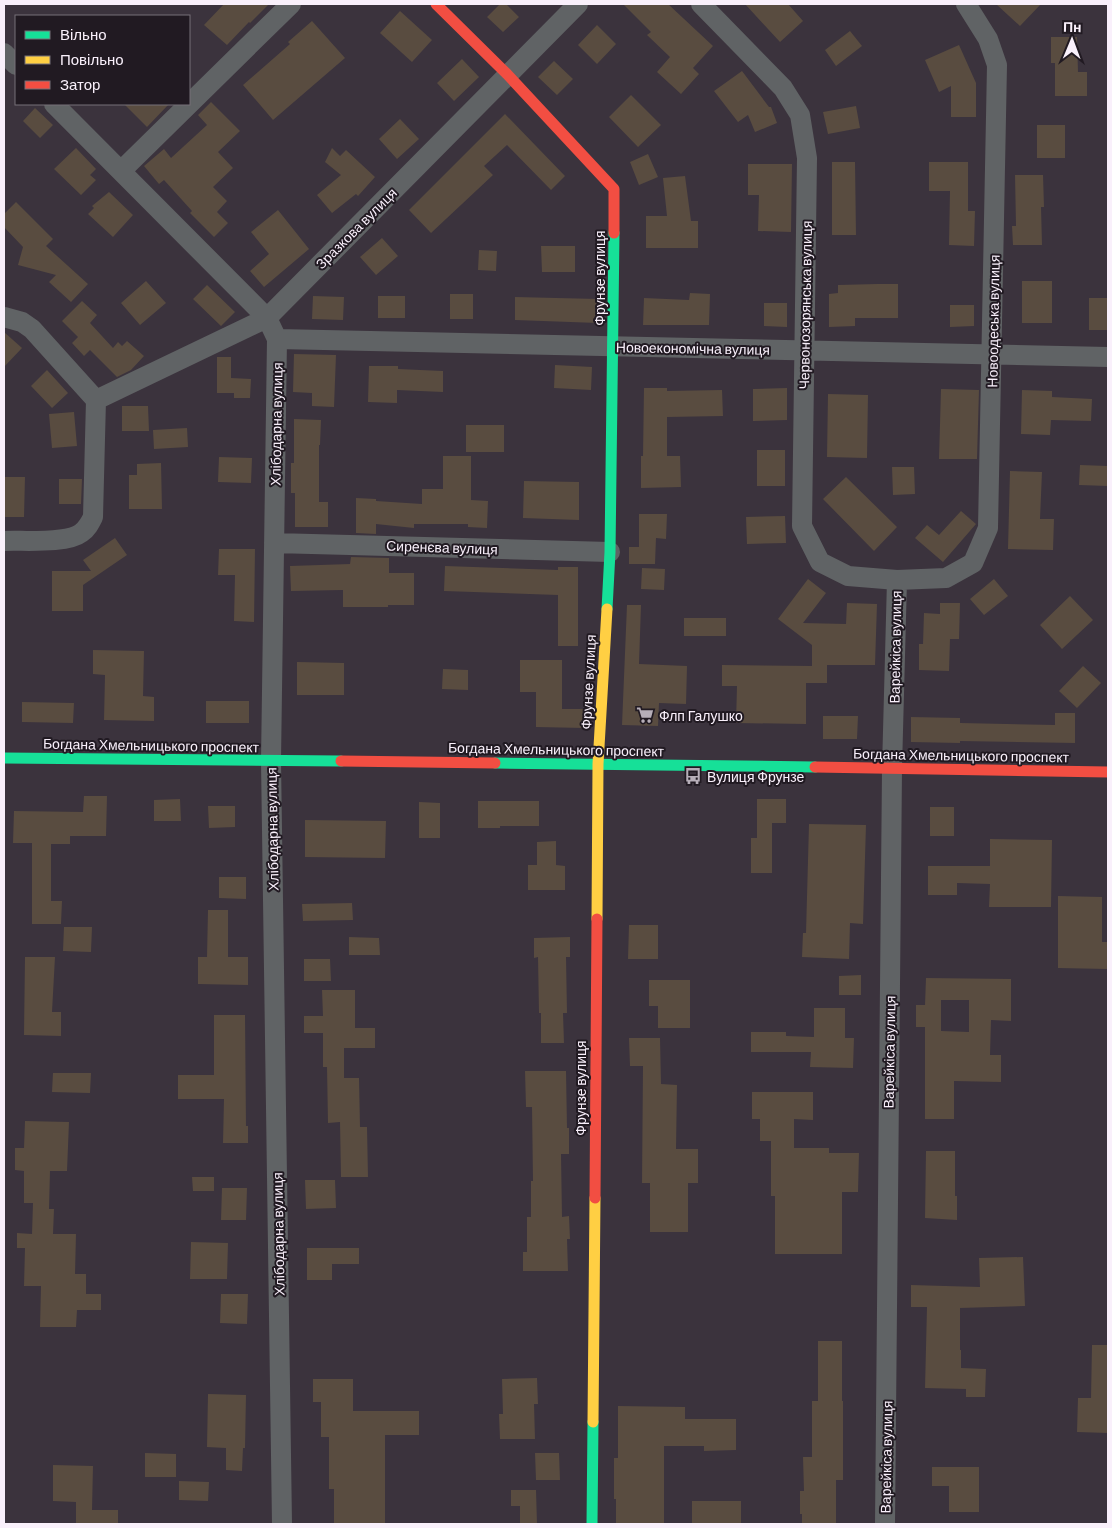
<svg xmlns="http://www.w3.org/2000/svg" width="1112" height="1528" viewBox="0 0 1112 1528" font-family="Barlow,sans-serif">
	<rect width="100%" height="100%" fill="#3b333d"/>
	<path fill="#594c40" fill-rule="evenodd" d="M224,4H269L250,23L249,22L227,45L204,25Z
		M500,4H506L519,17L503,32L487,17Z
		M623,4H668L713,46L693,68L699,74L681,94L657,72L670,57L647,35L651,32Z
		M745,4H788L803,21L780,42Z
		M996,4H1041L1020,26Z
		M400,11L432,40L412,62L380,33Z
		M312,21L345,58L273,120L243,85L290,44L288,42Z
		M597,25L616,44L597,64L578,45Z
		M850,31L862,46L836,66L825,50Z
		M1051,37H1077L1078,72H1087V96H1055V63H1051Z
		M959,45L976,83V117H951V86L939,92L925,60Z
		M462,59L479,77L454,101L437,83Z
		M554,61L573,79L557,95L538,77Z
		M742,71L769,107H771L777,123L755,132L748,115L738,122L714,91Z
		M631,95L661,125L638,147L609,117Z
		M211,102L240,131L218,152L233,168L213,187L227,201L217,212L228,223L214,237L190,213L192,211L164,180L159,184L144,166L164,149L171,158L207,125L198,115Z
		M124,104H169L147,127Z
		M856,106L860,128L828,134L823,112Z
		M35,108L53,125L40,138L23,121Z
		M505,114L565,176L551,190L507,145L484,166L493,175L431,233L409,210Z
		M400,119L419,139L397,159L379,139Z
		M1037,125H1065V158H1037Z
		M76,148L96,169L90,175L96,180L81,195L54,169Z
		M332,148L340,156L346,150L375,177L358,196L356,194L332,213L317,195L341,175L325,162Z
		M648,154L658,177L639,185L630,162Z
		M832,162H855L856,235H832Z
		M929,162H968V211H975L974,246L949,245L950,191H929Z
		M748,164H792L791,232L758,231L759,195H748Z
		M1015,175H1043L1044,207H1041L1042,245H1013L1012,226H1016Z
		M685,176L691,221H698V248H646V216H667L663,178Z
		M109,192L133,215L113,237L88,214L94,208L92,206Z
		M16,202L53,239L46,246L88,284L71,302L49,282L56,275L18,265L23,247L4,227V214Z
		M278,210L309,249L264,287L250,271L269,254L251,232Z
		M382,238L398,256L376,275L360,257Z
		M541,246H575V272H542Z
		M479,250L497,251L496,271L478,270Z
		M146,281L166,303L140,325L121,303Z
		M1022,281H1052V323H1022Z
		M877,284H898V318H855V326L829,327V294L838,293V285Z
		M207,285L235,312L221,326L193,299Z
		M690,293L710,294L709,325H643L644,298L689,300Z
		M450,294H473V319H450Z
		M313,296L344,297L343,320L312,319Z
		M378,296H405V318H378Z
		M515,297L598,299V323L515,320Z
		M1089,298H1108V330H1089Z
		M82,301L97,315L90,323L113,348L118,342L122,346L127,341L144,356L131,370L117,377L90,350L84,356L72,343L78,337L62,321Z
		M764,303H787V327L764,326Z
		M950,305H974V326L950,327Z
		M4,332L22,348L4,367Z
		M294,354L336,355L334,407L312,406V393L293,392Z
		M217,357H231V378L251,379L250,398H234V393H217Z
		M555,365L592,367L591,390L554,388Z
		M369,366H398V369L443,371V392L397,390V403L368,402Z
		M47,370L68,393L52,408L31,386Z
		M644,388H667V391L722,390L723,416L667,417V456H680L681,487L641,488V456H643Z
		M787,388V420L753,421V389Z
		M941,389L979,390L977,459H939Z
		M1022,390L1052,391V397L1092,399L1091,421L1051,420L1050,435L1021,434Z
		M828,394L868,395L867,458L827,457Z
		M122,406H148L149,431H122Z
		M74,412L77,446L52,448L49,414Z
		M294,419L321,420L320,445H319V502H328V527H295V493H291V463H294Z
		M466,425H504V452H466Z
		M187,428L188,447L154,449L153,430Z
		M757,450H785V486H757Z
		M443,456H471V500L488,501L487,528L468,527V524H414V528L376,524V534L356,533V498L376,499V501L422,504V489H443Z
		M219,457L252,458L251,483L218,482Z
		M161,463L162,509H129V475H137V464Z
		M1080,465L1108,466V486L1079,485Z
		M892,467H914L915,494L893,495Z
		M1010,471L1042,472L1040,519H1054L1053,550L1008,549Z
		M4,477H25L24,517H4Z
		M846,477L897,527L874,551L823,499Z
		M59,479H82L81,504H59Z
		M524,481L579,482V520L523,518Z
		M961,511L976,524L943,562L915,538L927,525L939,535Z
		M639,514H667L666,539L656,538L655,564H629V547H639Z
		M785,516L786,543L747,544L746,517Z
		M115,538L127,555L83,585V611H52V571H91L83,560Z
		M219,549H255L254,622L234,621L235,575H218Z
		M351,557L389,558V573H414V605H388V607H343V590L291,591L290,566L350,564Z
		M445,566L558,570V567H578V646H558V595L444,591Z
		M642,568L665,569L664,590L641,589Z
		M808,579L826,593L803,623L846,624L847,603L877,604L875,665H827V683H806V724L736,723L737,686H722V665L812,666V645L778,619Z
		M994,579L1008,596L984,615L970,599Z
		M1070,596L1093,620L1062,649L1040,625Z
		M940,603H960L959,639H950L949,671L919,670V644H923L924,613L940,614Z
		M627,605H641L639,664L687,666L686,704L659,703L658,726L622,725Z
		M684,618H726V636H684Z
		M93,650L144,651L143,696L154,697V721L104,720L105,675L93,674Z
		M520,660H562V709H585L584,728L536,727V692H520Z
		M297,662L344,663V695H297Z
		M1083,666L1101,683L1077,708L1059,691Z
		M443,669L468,670V690L442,689Z
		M206,701H249V723H206Z
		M22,702L74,703L73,723L22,722Z
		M1055,713H1075V743L960,741V743L911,742V717L960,718V723L1055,725Z
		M823,716H858L857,739H823Z
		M84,796H107L106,836H70V844H51V901H62L61,924H32V843H13L14,811L83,812Z
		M180,799L181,821H154V800Z
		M757,799H786V823H772V873H751V838H757Z
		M478,801H539V826H500V828H478Z
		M419,802L440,803V838H419Z
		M208,806H235V827L209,828Z
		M930,807H954V836H930Z
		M305,820L386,821L385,858L305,857Z
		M809,824L866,825L863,924L850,923L849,959L802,957L803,933H806Z
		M990,839L1052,840L1051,907H989L990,884L957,883V895H928V866H990Z
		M556,841V865L565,866V890H528V865H537V842Z
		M219,877H246V899L219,898Z
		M1058,896L1102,897V942H1108V969L1058,968Z
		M352,903L353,920L303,921L302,904Z
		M208,910H228V957H248V985L198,984V957H207Z
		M629,925H658V959H628Z
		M64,927H92L91,952L63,951Z
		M349,937L379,938L380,955H349Z
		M570,937V957H566L567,1013H563L564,1043H541V1013H539L538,957L534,958V938Z
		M25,957H55L52,1012H61V1036L24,1035Z
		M304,959H330L331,981H304Z
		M861,975V995H839V976Z
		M926,978L1011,979V1021L991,1020L990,1055H1001V1082L954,1081V1119H925V1027H916V1005H925ZM941,1000H969V1032L941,1031Z
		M649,980H690V1028H658V1006H649Z
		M322,990H355V1028H375V1048H344V1078H359L360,1127H367L368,1177H341L340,1122L328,1123L327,1067H323V1033H304V1016H323Z
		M814,1008H845V1038H854L853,1068L810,1067L811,1052H751V1032H786V1036L814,1037Z
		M214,1015H245L246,1126H248V1143H223L224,1099H178V1075H214Z
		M629,1038H660L661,1084L677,1085L676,1149H698V1183H688V1232H650V1183H642L643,1066H630Z
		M525,1071H566L567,1128H569V1154H561L562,1217L569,1216L570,1239H567L568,1271H523V1252H527V1217H531V1181H533L532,1107H526Z
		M53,1073H91L90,1093L52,1092Z
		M752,1092H813V1120L794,1119V1148H829V1153H859L858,1192H842V1254H775V1196H771V1141H760V1119H752Z
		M25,1121L69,1122L67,1171H50L49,1209H54L53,1234H76L75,1274H86V1294H101V1310H77L76,1327H40L41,1286H24L25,1248H17V1233L32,1234L33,1203H24V1171L15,1170V1148H24Z
		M926,1151H955V1196H957V1220L925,1218Z
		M192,1177H214V1191H193Z
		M305,1180H335L336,1208L306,1209Z
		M222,1188H247L246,1220H221Z
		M191,1242L228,1243L227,1279H190Z
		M307,1248H359V1264H332V1280H307Z
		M1023,1257L1025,1306L960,1308V1350H961V1368L986,1369L985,1397H966V1389L925,1388L927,1307H911V1285L980,1287L979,1258Z
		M221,1294H248L247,1324L220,1323Z
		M818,1341H842V1401H843V1480H836V1524H802V1514H800V1491H804L803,1457H812V1401H818Z
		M1092,1345H1108V1433L1077,1432L1078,1398H1091Z
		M537,1378L538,1404H534L535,1439H500L499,1414H503L502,1379Z
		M313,1379H353V1411H419V1435H385V1524H334V1489H329V1437H321V1402H313Z
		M208,1394L246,1395L245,1448H243L242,1471L226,1470V1448L207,1447Z
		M618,1406L685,1407V1419H736V1450L704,1451V1446H664V1524H616V1499H614V1458H618Z
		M145,1453L176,1454V1477H145Z
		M535,1453H559L560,1480H536Z
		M53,1465L93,1466L92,1510H118V1524H76V1502L53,1501Z
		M932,1467H979V1512H949V1486H932Z
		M179,1481L209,1482L208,1501L179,1500Z
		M511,1490H536L537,1524H520V1506H511Z
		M692,1501H741V1524H692Z"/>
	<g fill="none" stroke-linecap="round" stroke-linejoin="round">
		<path stroke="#606365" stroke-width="20" d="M701,4L783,88L800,115L807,158L802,526L820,562L848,576L897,580L946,578L973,563L988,528L997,65L988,39L966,4
			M4,53L16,65
			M54,104L267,318L277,339L271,761L282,1524
			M121,171L291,4
			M4,317L22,322L32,329L96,400L93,517C90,523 87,529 81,533C67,544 22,540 4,541
			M277,339L1108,357
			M96,400L267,318L578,4
			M274,543L610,552
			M885,1524L892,769L897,580"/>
		<path stroke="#16e098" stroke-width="11" d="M607,609L610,552L614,233
			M4,758L341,761
			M495,763L815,767
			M592,1524L593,1422"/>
		<path stroke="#ffcf43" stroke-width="11" d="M597,919L598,764L607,609
			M593,1422L595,1198"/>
		<path stroke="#f24e42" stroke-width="11" d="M436,4L507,74L614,189V233
			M341,761L495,763
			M815,767L1108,772
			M595,1198L597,919"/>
	</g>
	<defs>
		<g id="supermarket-bare" transform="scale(1.35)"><path d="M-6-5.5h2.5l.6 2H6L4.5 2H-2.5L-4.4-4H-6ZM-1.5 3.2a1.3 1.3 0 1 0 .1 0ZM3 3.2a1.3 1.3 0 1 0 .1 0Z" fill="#b6aeb8" stroke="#211a22" stroke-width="2.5" paint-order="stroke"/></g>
		<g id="bus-bare" transform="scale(1.35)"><path d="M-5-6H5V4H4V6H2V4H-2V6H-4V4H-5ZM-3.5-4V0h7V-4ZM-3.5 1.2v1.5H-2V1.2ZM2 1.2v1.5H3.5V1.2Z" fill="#b6aeb8" stroke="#211a22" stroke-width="2.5" paint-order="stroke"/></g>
	</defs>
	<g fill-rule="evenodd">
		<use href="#supermarket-bare" x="645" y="715"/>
		<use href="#bus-bare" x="693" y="776"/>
	</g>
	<g text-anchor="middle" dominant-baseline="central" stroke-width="4" stroke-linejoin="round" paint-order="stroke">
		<g font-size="14" fill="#f9f0fb" stroke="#211a22">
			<text transform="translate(356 228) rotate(-45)">Зразкова вулиця</text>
			<text transform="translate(599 278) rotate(-90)">Фрунзе вулиця</text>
			<text transform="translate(805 305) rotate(-89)">Червонозорянська вулиця</text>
			<text transform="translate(993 321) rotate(-89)">Новоодеська вулиця</text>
			<text transform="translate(693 348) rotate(1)">Новоекономічна вулиця</text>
			<text transform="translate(276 424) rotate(-89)">Хлібодарна вулиця</text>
			<text transform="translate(442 547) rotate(2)">Сиренєва вулиця</text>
			<text transform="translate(895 647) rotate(-89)">Варейкіса вулиця</text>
			<text transform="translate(588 682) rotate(-87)">Фрунзе вулиця</text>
			<text transform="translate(151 745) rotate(1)">Богдана Хмельницького проспект</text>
			<text transform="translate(556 749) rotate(1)">Богдана Хмельницького проспект</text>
			<text transform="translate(961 755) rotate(1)">Богдана Хмельницького проспект</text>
			<text transform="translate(272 829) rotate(-91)">Хлібодарна вулиця</text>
			<text transform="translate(889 1052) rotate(-89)">Варейкіса вулиця</text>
			<text transform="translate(580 1088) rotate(-90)">Фрунзе вулиця</text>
			<text transform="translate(278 1234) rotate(-91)">Хлібодарна вулиця</text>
			<text transform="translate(886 1457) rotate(-89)">Варейкіса вулиця</text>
		</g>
		<g font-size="14" fill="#f9f0fb" stroke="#211a22" text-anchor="start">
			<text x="659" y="715">Флп Галушко</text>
			<text x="707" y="776">Вулиця Фрунзе</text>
		</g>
	</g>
	<rect width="1112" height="1528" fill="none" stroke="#f9f0fb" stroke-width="10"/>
	<rect x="15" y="15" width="175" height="90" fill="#211a22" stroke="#777079"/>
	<rect x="25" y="31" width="25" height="8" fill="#16e098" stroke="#777079"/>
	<text x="60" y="40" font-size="15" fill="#f9f0fb">Вільно</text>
	<rect x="25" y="56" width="25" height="8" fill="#ffcf43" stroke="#777079"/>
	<text x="60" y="65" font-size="15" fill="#f9f0fb">Повільно</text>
	<rect x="25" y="81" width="25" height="8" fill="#f24e42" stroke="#777079"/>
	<text x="60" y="90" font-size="15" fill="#f9f0fb">Затор</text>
	<g transform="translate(1072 40) rotate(1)" stroke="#211a22" stroke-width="4" paint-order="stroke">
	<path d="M0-4L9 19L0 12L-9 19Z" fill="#f9f0fb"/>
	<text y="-8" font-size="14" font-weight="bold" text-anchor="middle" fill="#f9f0fb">Пн</text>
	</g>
</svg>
